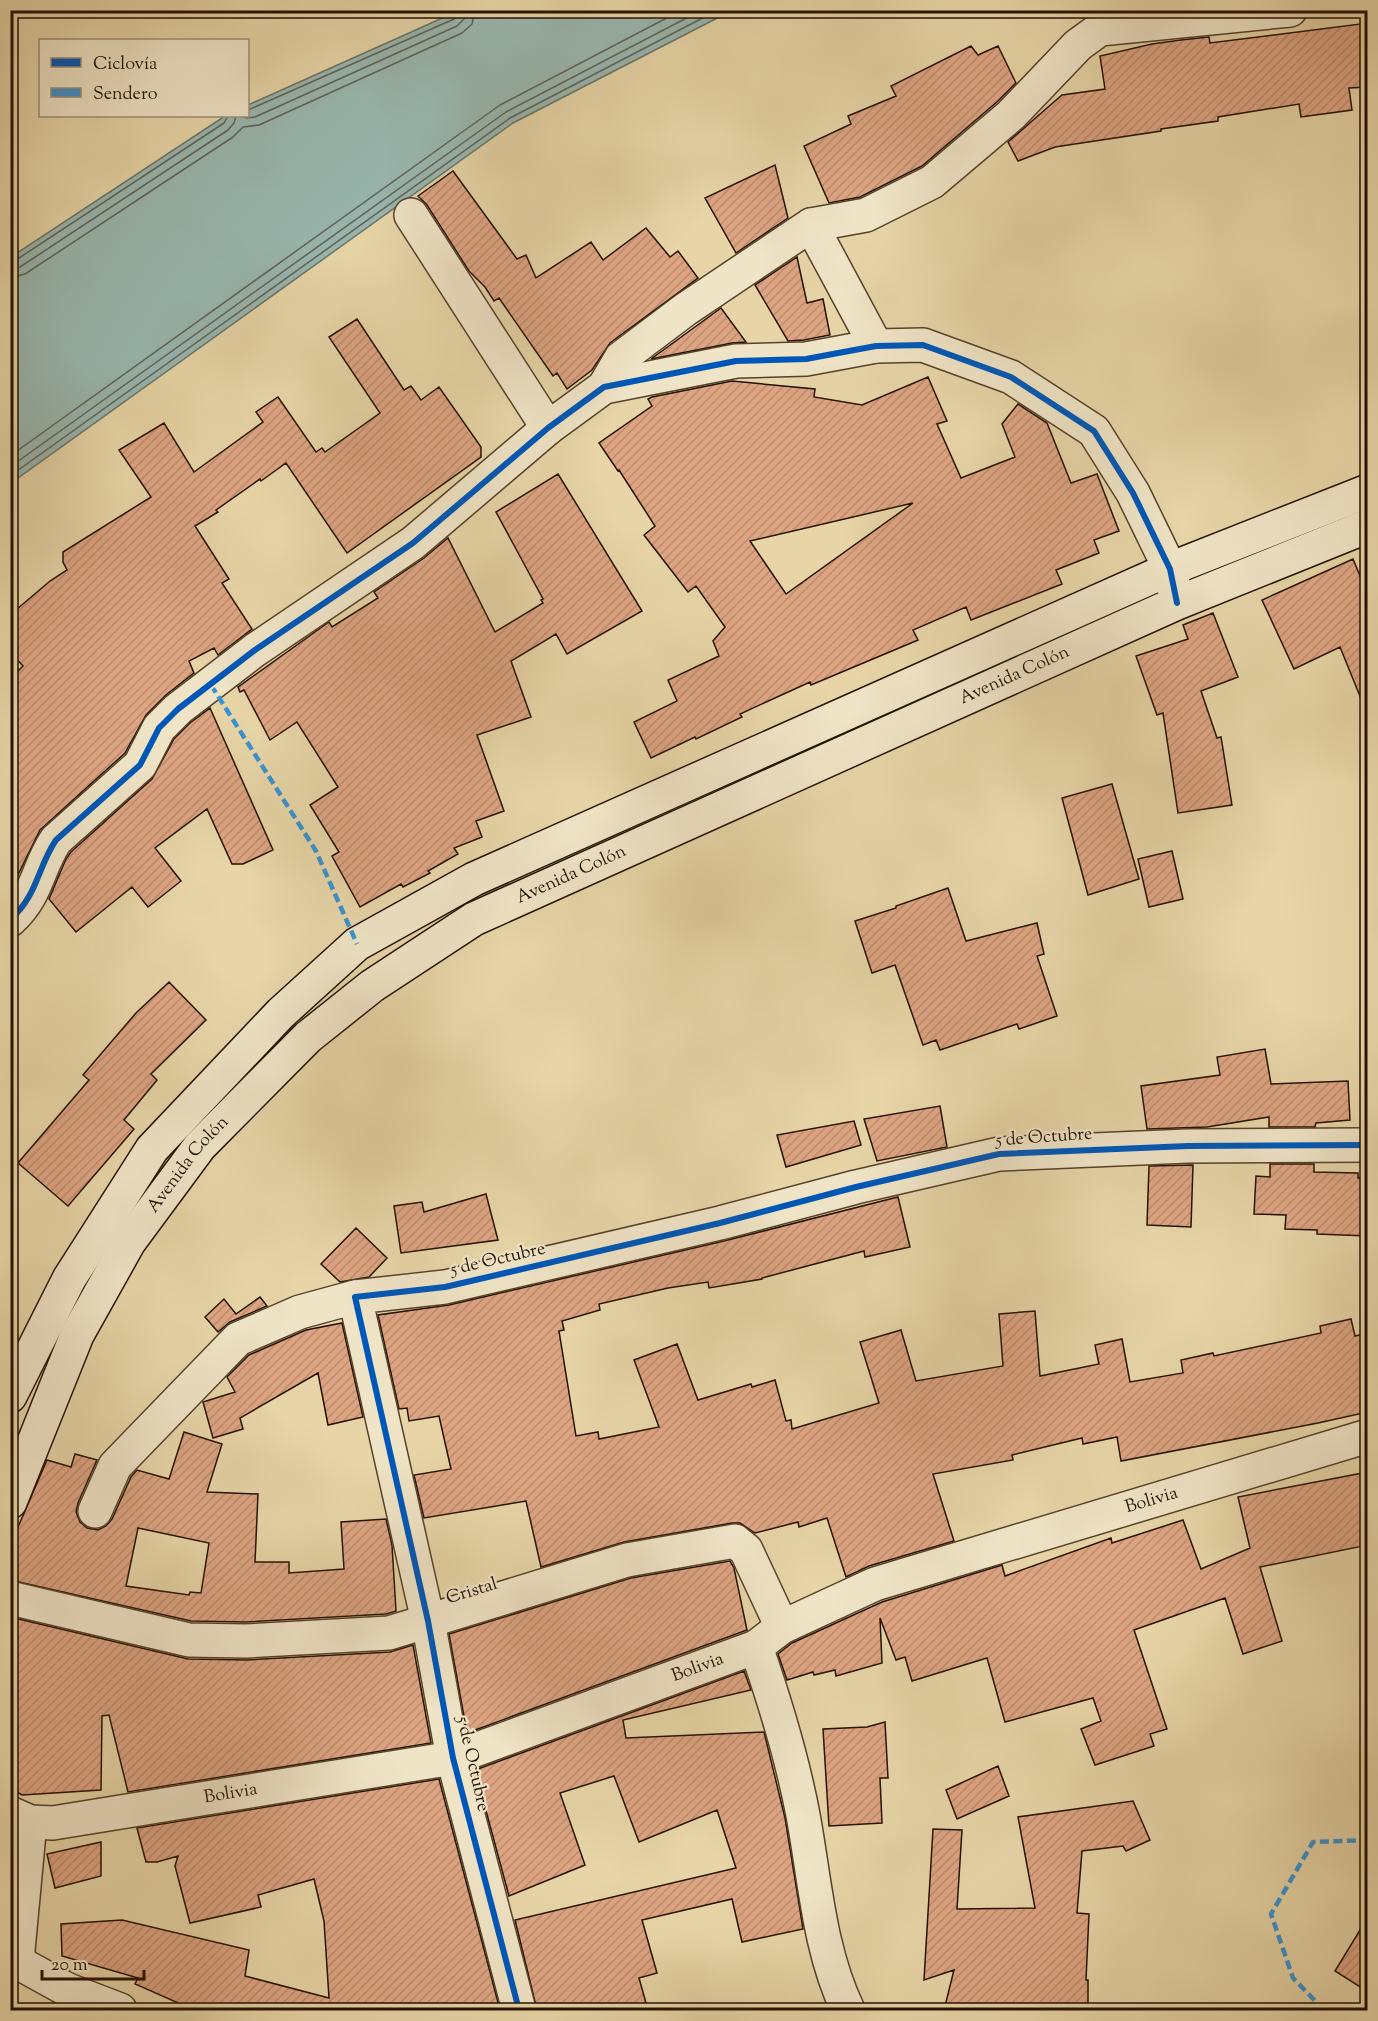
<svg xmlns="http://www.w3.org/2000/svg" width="1378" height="2021" viewBox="0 0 1378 2021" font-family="'Sorts Mill Goudy',serif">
	<defs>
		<pattern id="building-hatch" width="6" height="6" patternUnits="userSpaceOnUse" patternTransform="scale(1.5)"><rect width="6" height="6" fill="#dda482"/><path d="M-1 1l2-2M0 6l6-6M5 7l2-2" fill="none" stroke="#be8c6e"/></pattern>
	</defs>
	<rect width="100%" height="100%" fill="#e7d5a7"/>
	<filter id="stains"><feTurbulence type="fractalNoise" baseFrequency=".00333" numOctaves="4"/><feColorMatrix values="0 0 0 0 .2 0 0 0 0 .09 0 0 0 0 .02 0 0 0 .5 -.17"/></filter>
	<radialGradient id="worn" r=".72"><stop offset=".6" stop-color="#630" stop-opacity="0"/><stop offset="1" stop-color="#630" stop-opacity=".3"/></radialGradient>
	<path fill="#99b7b0" stroke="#6a756a" stroke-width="1.5" d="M458,11H731L513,123L11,483V257L225,116H248V105Z"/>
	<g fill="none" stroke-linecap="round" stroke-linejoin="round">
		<path stroke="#5e6458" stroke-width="1.5" d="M248,110L454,19L457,16L458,10
			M241,116L247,118L255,117L457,26L464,19L466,10
			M10,261L16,260L224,123L228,116
			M10,269L20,267L228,130L234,123L236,116
			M10,278L25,274L233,137L243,127L259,125L462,33L472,24L475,10
			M10,456L500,105L682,10
			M10,467L506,112L702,10
			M10,476L510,118L718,10"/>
	</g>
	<path fill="url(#building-hatch)" stroke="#241101" stroke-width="1.5" fill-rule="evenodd" d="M1368,23V87L1349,88L1352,110L1301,117L1299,104L1218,117V121L1161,129V131L1055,147L1018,161L1008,142L1062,95L1105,89L1100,56L1152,44L1181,40L1209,37L1210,43Z
		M971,46L978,55L998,46L1016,83L998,101L922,166L860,197L829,203L804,146L851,124L848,116L896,96L891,86Z
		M775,165L788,218L736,253L705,198Z
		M453,171L517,259L526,255L536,278L591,242L603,260L646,228L670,257L678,251L698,278L610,343L592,370L567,389L557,373L553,376L499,298L494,301L485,287L469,271L427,205L418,196Z
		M797,257L807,303L823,299L830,335L804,340L788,341L755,285Z
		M721,308L746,342L732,343L651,359Z
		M357,319L404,390L411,386L421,400L439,387L481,447V457L347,553L286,463L261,481L260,479L216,510L218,512L195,526L229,579L222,583L252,629L218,655L214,648L189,661L194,673L167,694L146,715L125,753L40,830L10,891V679L23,666L10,652V615L50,581L67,570L63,562V552L151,497L119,450L164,423L194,472L263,422L256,412L278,397L316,452L322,448L325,452L380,413L329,337Z
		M928,377L947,421L937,424L961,478L1015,457L1002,424L1018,404L1047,423L1071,483L1097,474L1119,531L1094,540L1099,553L1056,570L1062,584L971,620L966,607L913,630L918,640L811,685L810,682L740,714L742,717L696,739L695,737L651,758L634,722L677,701L668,680L719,656L713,641L725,627L696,586L688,592L644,535L655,526L619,470L618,471L599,443L652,406L648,399L652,397L732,381L815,389L814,397L862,405ZM913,503L786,594L750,541Z
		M558,474L642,611L567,654L556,634L511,661L531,717L477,735L504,811L476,821L482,837L454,848L458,854L428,871L430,873L403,887L401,884L360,907L332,856L339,852L310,805L338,787L297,722L270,740L244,690L240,692L238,687L329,622L332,627L378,598L374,592L424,558L448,538L495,632L543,603L541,600L543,599L496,512Z
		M1353,559L1368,595L1366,711L1340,647L1294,669L1262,600Z
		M1213,613L1238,677L1201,691L1217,738L1221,737L1232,805L1178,813L1163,713L1157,715L1136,656L1188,639L1183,625Z
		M210,708L273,850L243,864H232L207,809L155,848L181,881L148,907L132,887L76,932L49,899L66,859L71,852L152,779L174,739L190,723Z
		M1112,784L1139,879L1088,895L1062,798Z
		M1172,851L1183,899L1149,907L1138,859Z
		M948,888L966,941L1037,923L1044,954L1037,956L1057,1016L1019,1029L1017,1024L940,1050L936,1040L923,1045L895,965L872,973L855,921L896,908V906Z
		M169,982L206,1020L151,1074L157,1080L124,1120L134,1129L68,1206L18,1163L89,1080L83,1075L136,1013Z
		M1265,1049L1271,1084L1348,1081L1350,1120L1316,1123L1315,1127H1269V1117L1207,1127L1147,1129L1141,1086L1220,1075L1217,1057Z
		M940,1106L947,1147L877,1161L864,1119Z
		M854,1121L861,1145L786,1167L777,1135Z
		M1270,1164H1314V1172L1358,1173V1178H1368V1236L1317,1234V1230L1285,1229L1286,1215L1254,1214L1256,1176L1270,1177Z
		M1193,1165L1191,1227L1147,1225L1149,1166Z
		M486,1194L498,1240L401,1253L394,1206L422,1202L424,1212Z
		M898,1197L910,1247L865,1257L864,1251L762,1278V1279L709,1288L708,1282L668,1288L599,1304L600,1310L562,1321L564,1330L559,1331L576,1436L598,1432L599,1439L659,1427L634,1360L677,1344L698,1400L751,1384L752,1387L775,1380L786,1421L791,1420L792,1429L879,1403L860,1342L901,1330L916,1381L1003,1366L999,1314L1035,1311L1040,1376L1099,1364L1095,1345L1122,1339L1130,1382L1183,1373L1181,1360L1213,1353L1214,1356L1321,1333L1320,1326L1351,1319L1355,1336L1368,1333V1412L1318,1423L1121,1461L1117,1437L1083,1444L1082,1438L1012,1455L1013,1460L933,1474L954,1541L869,1566L846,1577L827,1518L799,1527L798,1522L755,1533L740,1523H732L624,1542L541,1567L526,1501L424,1518L414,1475L451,1469L439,1416L409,1421L407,1408L399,1409L378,1315L449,1305L724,1241Z
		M356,1228L387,1258L369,1277L340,1282L321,1264Z
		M260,1297L267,1306L230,1322L218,1332L205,1317L224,1299L236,1314Z
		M342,1323L363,1417L328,1425L318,1373L240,1418L243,1429L213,1438L203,1402L235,1392L227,1377L249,1355L306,1330Z
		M184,1432L222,1444L207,1492L258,1494L255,1562H289V1573L344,1569L341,1522L386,1519L392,1545L396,1611L386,1614L246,1622L191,1621L10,1580V1541L14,1526L18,1527L47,1460L71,1467L75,1454L97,1460L78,1503L76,1512L80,1522L87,1528L98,1530L106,1526L112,1519L131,1477L137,1470L169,1479ZM138,1528L209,1543L201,1593L190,1592L189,1595L126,1586Z
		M1368,1472V1545L1260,1567L1282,1641L1243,1654L1225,1598L1134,1630L1167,1729L1150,1734L1154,1746L1095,1765L1081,1729L1101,1721L1093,1698L1005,1722L987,1658L912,1681L905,1657L896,1660L880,1618L882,1663L836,1676L835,1670L814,1675L813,1672L787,1680L778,1654L792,1643L882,1602L1002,1565L1005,1576L1111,1538L1112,1543L1183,1520L1201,1569L1250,1548L1238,1497Z
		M730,1561L734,1568L747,1630L467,1733L449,1634L631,1578Z
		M10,1617L188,1659L247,1660L390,1652L413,1645L431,1743L128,1792L109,1715L102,1716L101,1790L22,1795L10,1788Z
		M744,1671L751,1690L623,1720L626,1738L764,1732L785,1818L803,1929L742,1942L732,1899L642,1920L657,1973L639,1978L648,2010H537L515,1920L736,1868L717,1810L639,1842L614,1776L560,1793L585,1865L509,1896L475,1770Z
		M885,1722L888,1778H880L882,1823L829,1826L823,1729L867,1727Z
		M998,1766L1009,1796L957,1819L946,1790Z
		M439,1779L500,2010H194L135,1984L138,1978L62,1956L61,1924L122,1920L249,1950L245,1976L329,1998L324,1921L314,1879L258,1895L261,1907L190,1923L175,1866L178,1856L157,1862H146L137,1828Z
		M1133,1801L1150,1840L1126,1851L1123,1846L1082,1851L1077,1913L1089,1914L1086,1980H1088V2010H944L954,1970L924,1980L933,1829L962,1830L957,1909L1035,1908L1018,1817Z
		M101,1842V1876L55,1888L47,1854Z
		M1368,1917V1992L1335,1971Z"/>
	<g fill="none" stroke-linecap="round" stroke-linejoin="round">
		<g stroke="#55422a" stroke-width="36">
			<g id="street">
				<path d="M411,215L548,428"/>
				<path d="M876,346L811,225L866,215L932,182L1011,115L1078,45L1100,29L1290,10"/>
				<path d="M604,387L621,358L686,309L811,225"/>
				<path d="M10,920C38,895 37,868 56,840L140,765L159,728L178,709L255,650L413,543L548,428L604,387L736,361L806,359L876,346L923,345L1011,377L1094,431L1133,493L1170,569L1176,597"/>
				<path d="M95,1511L115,1466L238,1339L300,1312L355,1297"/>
				<path d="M10,1598L189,1640L246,1641L389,1633L627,1560L735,1541L746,1550L782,1627"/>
				<path d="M756,1647C775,1702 792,1757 803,1815C815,1880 819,1950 848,2010"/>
				<path id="s1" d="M10,1813L30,1822L53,1823L453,1758L756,1647L782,1627L875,1584L1368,1436"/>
				<path d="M10,1958L68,1990L120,2010"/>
				<path d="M17,1961L30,1822"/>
				<path d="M519,2010L453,1758L428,1621L355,1297L445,1287L720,1223L856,1187L999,1154L1188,1146L1368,1145"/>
			</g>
		</g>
		<g stroke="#241101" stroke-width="36">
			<g id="secondary">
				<path d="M10,1396L69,1279L152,1149L281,1013L357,944L474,879L1170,569L1368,491"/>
				<path id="s2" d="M10,1502L77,1335L129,1242L200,1146L308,1037L372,986L474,919L1177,603L1368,526"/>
			</g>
		</g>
		<use href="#street" stroke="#efe4c6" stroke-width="33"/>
		<use href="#secondary" stroke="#efe4c6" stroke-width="33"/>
		<path stroke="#3b92d0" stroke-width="4.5" stroke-dasharray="9 4.5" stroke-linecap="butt" d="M211,685L316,851L357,944
			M1324,2010L1293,1978L1271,1914L1313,1842L1368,1840"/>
		<g stroke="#efe4c6" stroke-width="10">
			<path id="cycleway" d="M10,920C38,895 37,868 56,840L140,765L159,728L178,709L255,650L413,543L548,428L604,387L736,361L806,359L876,346L923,345L1011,377L1094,431L1133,493L1170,569L1177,603
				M519,2010L453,1758L428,1621L355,1297L445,1287L720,1223L856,1187L999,1154L1188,1146L1368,1145"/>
		</g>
		<use href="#cycleway" stroke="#0057b8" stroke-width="6"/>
	</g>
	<g text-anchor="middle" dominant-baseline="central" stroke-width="4.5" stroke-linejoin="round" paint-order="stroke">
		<g font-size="18" fill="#241101" stroke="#efe4c6">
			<text stroke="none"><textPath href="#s2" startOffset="1356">Avenida Colón</textPath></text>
			<text stroke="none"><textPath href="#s2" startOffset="870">Avenida Colón</textPath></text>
			<text transform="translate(1044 1138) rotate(-4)">5 de Octubre</text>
			<text stroke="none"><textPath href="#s2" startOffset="384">Avenida Colón</textPath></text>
			<text transform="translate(498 1260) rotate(-13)">5 de Octubre</text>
			<text stroke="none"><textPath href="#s1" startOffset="1197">Bolivia</textPath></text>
			<text transform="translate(472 1592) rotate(-17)">Cristal</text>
			<text stroke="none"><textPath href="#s1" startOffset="711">Bolivia</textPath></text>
			<text transform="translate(472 1764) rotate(77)">5 de Octubre</text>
			<text stroke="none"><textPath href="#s1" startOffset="225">Bolivia</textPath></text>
		</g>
	</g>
	<rect width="1378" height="2021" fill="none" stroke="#e7d5a7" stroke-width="36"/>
	<rect x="12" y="12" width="1354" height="1997" fill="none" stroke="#241101" stroke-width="3"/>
	<rect x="18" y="18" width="1342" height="1985" fill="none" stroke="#241101" stroke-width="1.5"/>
	<rect x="39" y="39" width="210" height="78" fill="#efe4c6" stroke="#9e9077" stroke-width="1.5"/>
	<rect x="51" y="58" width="30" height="9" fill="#0057b8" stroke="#9e9077" stroke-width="1.5"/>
	<text x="93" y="69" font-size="18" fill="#241101">Ciclovía</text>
	<rect x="51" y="88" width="30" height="9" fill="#3b92d0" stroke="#9e9077" stroke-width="1.5"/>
	<text x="93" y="99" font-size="18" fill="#241101">Sendero</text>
	<path d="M42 1970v9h102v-9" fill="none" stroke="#241101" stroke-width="3"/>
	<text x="51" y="1970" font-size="18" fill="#241101" stroke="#efe4c6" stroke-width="4.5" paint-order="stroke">20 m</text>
	<rect width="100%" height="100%" filter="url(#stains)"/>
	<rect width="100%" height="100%" fill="url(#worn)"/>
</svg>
